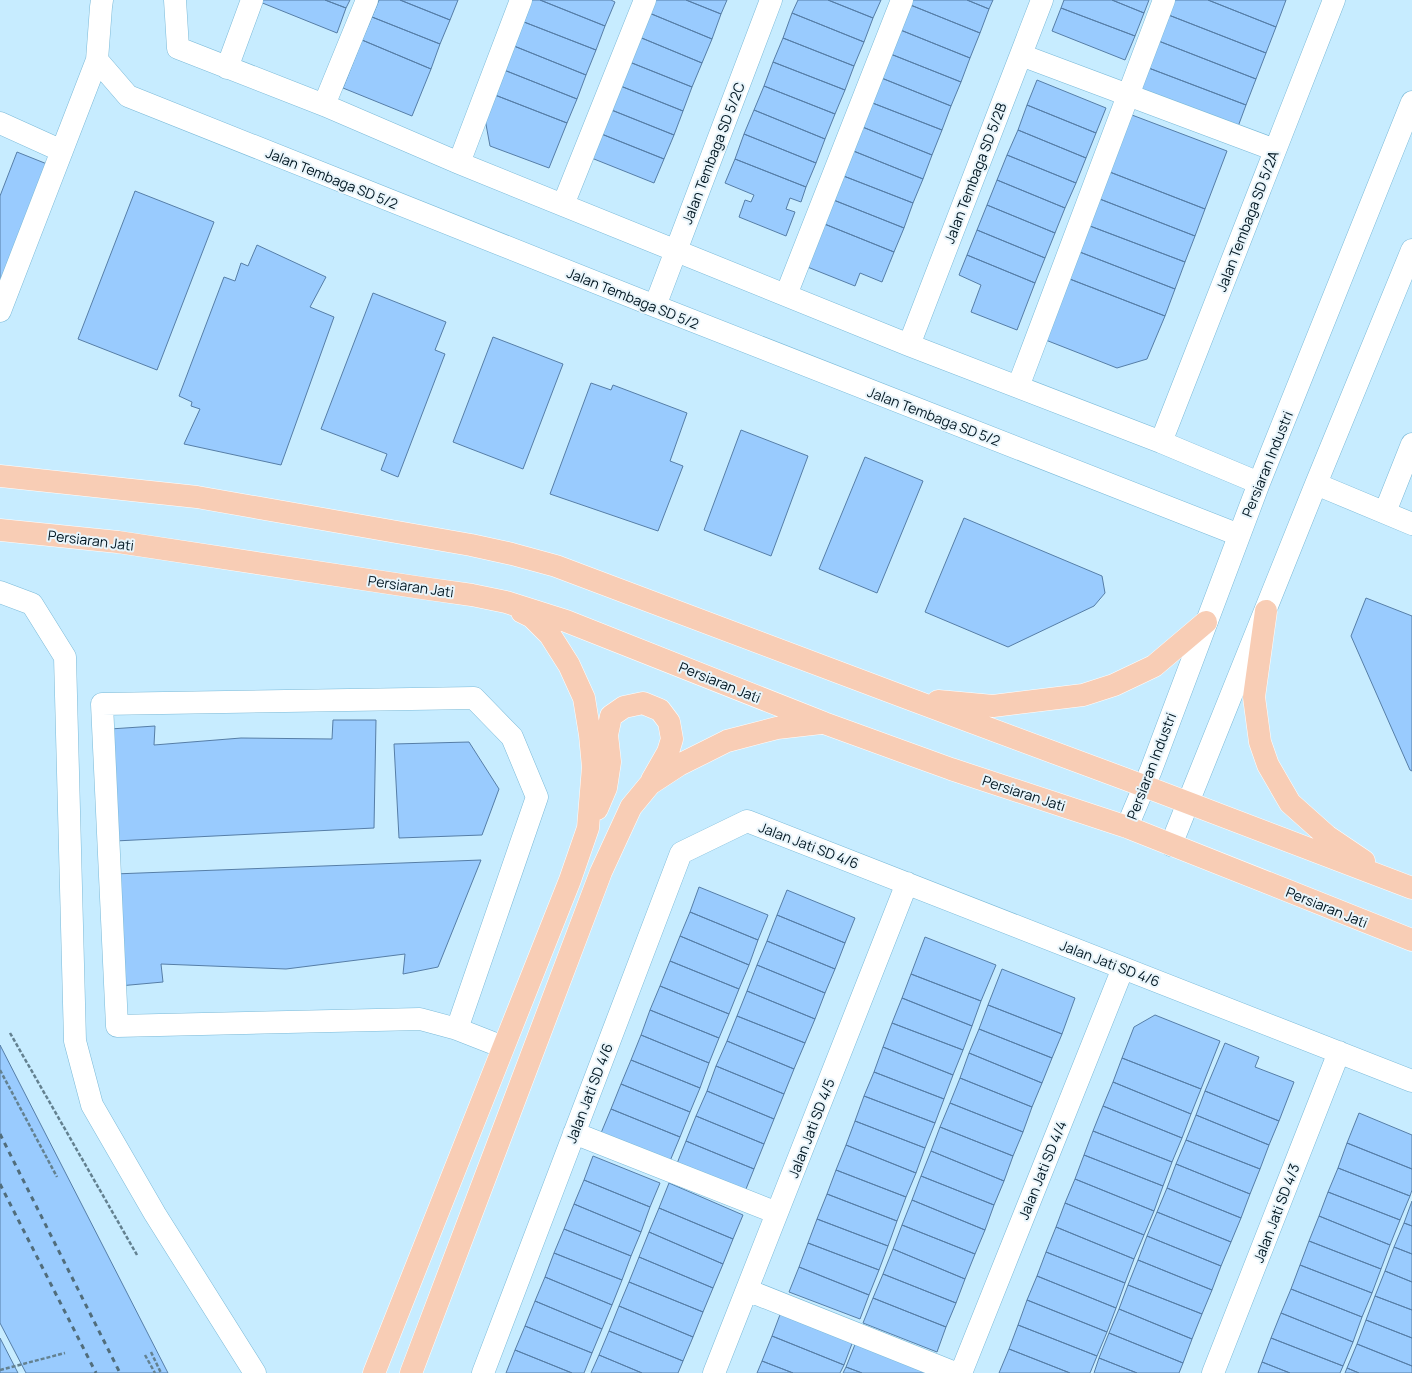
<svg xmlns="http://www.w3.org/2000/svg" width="1412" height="1373" viewBox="0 0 1412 1373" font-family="Manrope,sans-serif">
	<rect width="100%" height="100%" fill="#c7ecff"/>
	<path fill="#99cbfe" stroke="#567ea7" d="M261,0H325L346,8L337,33L260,2Z
		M325,0H350L346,8Z
		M379,0H400L450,20L440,44L372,17Z
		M400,0H458L450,20Z
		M532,0H540L605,26L596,50L524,22Z
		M540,0H611L615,2L605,26Z
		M646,0H686L721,14L712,39L642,10Z
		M686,0H727L721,14Z
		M798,0H828L873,18L864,42L792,13Z
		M828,0H881L873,18Z
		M909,0H967L989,9L980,33L908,4Z
		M967,0H993L989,9Z
		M1064,0H1112L1144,13L1135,36L1061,8Z
		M1112,0H1149L1144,13Z
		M1171,0H1208L1276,27L1266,53L1166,14Z
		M1208,0H1286L1276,27Z
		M908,4L980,33L970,58L898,29Z
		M1061,8L1135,36L1125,60L1052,31Z
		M642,10L712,39L702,63L632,34Z
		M792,13L864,42L854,66L783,38Z
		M1166,14L1266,53L1256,79L1156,40Z
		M372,17L440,44L431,69L362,40Z
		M524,22L596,50L586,75L514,46Z
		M898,29L970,58L961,82L888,53Z
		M632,34L702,63L692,87L622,59Z
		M783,38L854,66L845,90L773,62Z
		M362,40L431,69L412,116L343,88Z
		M1156,40L1256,79L1246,105L1146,67Z
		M514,46L586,75L577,99L504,70Z
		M888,53L961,82L951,106L879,77Z
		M622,59L692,87L683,111L613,83Z
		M773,62L845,90L835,114L764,86Z
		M1146,67L1246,105L1236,132L1136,93Z
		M504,70L577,99L567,123L495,95Z
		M879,77L951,106L942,130L870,102Z
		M1037,80L1106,108L1096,133L1027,105Z
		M613,83L683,111L674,135L604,107Z
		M764,86L835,114L825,139L754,110Z
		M495,95L567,123L549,168L490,146L485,119Z
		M870,102L942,130L932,155L860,126Z
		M1027,105L1096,133L1086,158L1018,130Z
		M604,107L674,135L664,159L594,131Z
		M754,110L825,139L816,163L744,134Z
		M1124,112L1227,151L1205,209L1102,169Z
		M860,126L932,155L923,179L851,150Z
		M1018,130L1086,158L1076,183L1007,155Z
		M594,131L664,159L654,183L584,155Z
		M744,134L816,163L806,187L735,159Z
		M851,150L923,179L913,203L841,175Z
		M17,152L52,166L0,300V196Z
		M1007,155L1076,183L1065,208L997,180Z
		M735,159L806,187L801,202L790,198L786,209L795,212L786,236L739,217L745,200L751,202L754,195L725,183Z
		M1102,169L1205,209L1195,236L1092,196Z
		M841,175L913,203L904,228L831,199Z
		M997,180L1065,208L1055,233L987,205Z
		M135,191L214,222L157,370L78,339Z
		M1092,196L1195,236L1185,262L1082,223Z
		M831,199L904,228L894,252L822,223Z
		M987,205L1055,233L1045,258L977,230Z
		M822,223L894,252L882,282L860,273L855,286L805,266Z
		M1082,223L1185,262L1175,289L1072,249Z
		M977,230L1045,258L1035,283L967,255Z
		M257,245L326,277L310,307L334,317L281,465L184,444L200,409L191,406L192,402L179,396L224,277L235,281L241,263L248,266Z
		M1072,249L1175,289L1165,316L1062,276Z
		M967,255L1035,283L1017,330L971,312L981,285L959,275Z
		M1062,276L1165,316L1147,359L1117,368L1038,337Z
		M373,293L446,322L435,350L445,354L398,477L381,470L387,454L321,429Z
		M493,337L563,364L523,469L453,442Z
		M591,383L611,390L613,385L687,413L670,461L683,466L658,531L550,494Z
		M741,430L808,456L771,556L704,530Z
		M865,457L923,481L877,593L819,569Z
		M964,518L1102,576L1105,593L1094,606L1008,647L925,612Z
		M1366,598L1412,616V771L1410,770L1351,636Z
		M333,720H376L374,828L115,841L110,729L155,726L154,745L241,738L332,739Z
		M469,742L499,789L482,835L399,838L394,744Z
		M481,860L438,967L403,974L405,954L286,969L161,964L163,982L119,986L114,874Z
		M699,887L768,915L758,940L690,912Z
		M787,890L855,918L845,943L777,915Z
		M690,912L758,940L749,965L680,936Z
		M777,915L845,943L835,969L767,941Z
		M680,936L749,965L739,989L670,961Z
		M925,937L996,965L981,1001L911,974Z
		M767,941L835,969L825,993L757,965Z
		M670,961L739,989L729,1014L660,986Z
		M757,965L825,993L815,1019L747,991Z
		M1002,969L1075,998L1062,1034L988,1005Z
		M911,974L981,1001L972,1026L902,998Z
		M660,986L729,1014L719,1038L650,1010Z
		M747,991L815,1019L805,1043L737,1016Z
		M902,998L972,1026L963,1050L892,1023Z
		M988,1005L1062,1034L1052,1058L979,1029Z
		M650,1010L719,1038L709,1063L641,1035Z
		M1155,1015L1220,1041L1201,1089L1122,1058L1134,1027Z
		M737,1016L805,1043L794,1069L727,1041Z
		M892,1023L963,1050L953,1075L883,1047Z
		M979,1029L1052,1058L1042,1083L969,1053Z
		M641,1035L709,1063L700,1088L631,1060Z
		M727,1041L794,1069L784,1094L716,1066Z
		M1225,1043L1259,1057L1255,1067L1294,1082L1279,1121L1205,1091Z
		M0,1045L146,1330L168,1373H26L0,1323Z
		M883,1047L953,1075L944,1099L874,1072Z
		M969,1053L1042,1083L1032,1107L960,1078Z
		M1122,1058L1201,1089L1191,1114L1113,1082Z
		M631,1060L700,1088L690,1112L621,1084Z
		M716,1066L784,1094L774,1119L707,1091Z
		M874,1072L944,1099L935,1123L864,1096Z
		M960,1078L1032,1107L1023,1132L950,1103Z
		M1113,1082L1191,1114L1182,1138L1103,1106Z
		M621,1084L690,1112L680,1137L611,1109Z
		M707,1091L774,1119L764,1144L696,1116Z
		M1205,1091L1279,1121L1269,1145L1196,1115Z
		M864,1096L935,1123L925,1148L855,1121Z
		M950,1103L1023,1132L1013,1156L940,1127Z
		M1103,1106L1182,1138L1172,1162L1093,1131Z
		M611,1109L680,1137L670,1161L601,1133Z
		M1359,1113L1412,1135V1169L1347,1143Z
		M1196,1115L1269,1145L1260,1169L1186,1140Z
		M696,1116L764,1144L754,1169L686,1141Z
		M855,1121L925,1148L916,1173L846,1145Z
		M940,1127L1013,1156L1004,1181L931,1151Z
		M1093,1131L1172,1162L1163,1186L1084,1155Z
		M1186,1140L1260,1169L1250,1194L1176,1164Z
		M686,1141L754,1169L744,1194L676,1166Z
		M1347,1143L1412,1169V1190L1410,1196L1338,1168Z
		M846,1145L916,1173L906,1197L836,1170Z
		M931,1151L1004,1181L994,1205L921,1176Z
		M1084,1155L1163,1186L1154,1211L1075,1179Z
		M593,1156L660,1183L650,1207L584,1180Z
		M1176,1164L1250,1194L1241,1218L1167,1188Z
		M1338,1168L1410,1196L1400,1220L1328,1192Z
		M836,1170L906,1197L897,1221L827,1194Z
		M921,1176L994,1205L985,1230L912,1200Z
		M1075,1179L1154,1211L1144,1235L1065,1203Z
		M584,1180L650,1207L641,1232L574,1204Z
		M669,1183L743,1215L733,1239L659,1208Z
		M1167,1188L1241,1218L1231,1242L1157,1212Z
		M1328,1192L1400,1220L1390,1245L1319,1216Z
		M827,1194L897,1221L888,1246L817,1219Z
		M912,1200L985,1230L975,1254L902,1225Z
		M1412,1201V1226L1404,1223Z
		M1065,1203L1144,1235L1134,1259L1056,1227Z
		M574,1204L641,1232L631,1256L564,1229Z
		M659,1208L733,1239L723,1264L649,1232Z
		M1157,1212L1231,1242L1221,1266L1147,1236Z
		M1319,1216L1390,1245L1381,1269L1309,1241Z
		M817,1219L888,1246L879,1270L808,1243Z
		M1404,1223L1412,1226V1254L1394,1247Z
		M902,1225L975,1254L965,1279L893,1249Z
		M1056,1227L1134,1259L1125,1283L1046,1252Z
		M564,1229L631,1256L622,1280L554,1253Z
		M649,1232L723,1264L713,1288L639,1257Z
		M1147,1236L1221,1266L1212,1290L1138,1260Z
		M1309,1241L1381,1269L1372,1293L1300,1265Z
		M808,1243L879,1270L869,1295L799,1267Z
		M1394,1247L1412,1254V1282L1385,1271Z
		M893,1249L965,1279L956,1303L883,1274Z
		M1046,1252L1125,1283L1116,1308L1037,1276Z
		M554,1253L622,1280L612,1305L545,1277Z
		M639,1257L713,1288L703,1312L629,1282Z
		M1138,1260L1212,1290L1202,1314L1128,1285Z
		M1300,1265L1372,1293L1362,1317L1291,1289Z
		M799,1267L869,1295L860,1319L789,1292Z
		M1385,1271L1412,1282V1310L1375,1296Z
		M883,1274L956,1303L946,1327L873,1298Z
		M1037,1276L1116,1308L1107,1332L1027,1300Z
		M545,1277L612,1305L602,1329L535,1301Z
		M629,1282L703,1312L693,1337L619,1306Z
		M1128,1285L1202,1314L1192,1339L1119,1309Z
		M1291,1289L1362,1317L1353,1342L1281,1313Z
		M1375,1296L1412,1310V1338L1366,1320Z
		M873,1298L946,1327L937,1352L863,1323Z
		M1027,1300L1107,1332L1097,1356L1018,1325Z
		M535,1301L602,1329L592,1353L525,1326Z
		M619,1306L693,1337L683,1361L609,1331Z
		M1119,1309L1192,1339L1183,1363L1109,1333Z
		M781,1312L853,1341L844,1365L772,1336Z
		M1281,1313L1353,1342L1343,1366L1271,1338Z
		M1366,1320L1412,1338V1366L1357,1344Z
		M1018,1325L1097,1356L1090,1373H1070L1009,1349Z
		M525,1326L592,1353L584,1373H572L515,1350Z
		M609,1331L683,1361L678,1373H642L599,1355Z
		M1109,1333L1183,1363L1179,1373H1137L1099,1358Z
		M772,1336L844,1365L840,1373H793L762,1361Z
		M0,1338L18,1373H0Z
		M1271,1338L1343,1366L1340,1373H1290L1262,1362Z
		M856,1342L928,1373H862L846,1367Z
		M1357,1344L1412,1366V1373H1359L1347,1368Z
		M1009,1349L1070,1373H999Z
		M515,1350L572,1373H506Z
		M599,1355L642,1373H591Z
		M1099,1358L1137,1373H1094Z
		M762,1361L793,1373H757Z
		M1262,1362L1290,1373H1258Z
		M846,1367L862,1373H843Z
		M1347,1368L1359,1373H1345Z"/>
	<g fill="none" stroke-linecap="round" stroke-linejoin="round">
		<g stroke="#7bbad8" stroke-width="23">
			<path id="minor" d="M102,0L101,7L97,60L128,96L655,306L1239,535
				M175,0L178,48L324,105L459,163L909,345L1161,442L1259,483
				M1021,55L1275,150
				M227,68L252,0
				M324,105L367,0
				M0,123L62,151
				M459,163L521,0
				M563,205L645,0
				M786,295L902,0
				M655,306L771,0
				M0,311L97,60
				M909,345L1042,0
				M1018,387L1164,0
				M1161,442L1334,0
				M1316,484L1412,524
				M1385,512L1412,444
				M0,592L32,604L65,657L75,1041L92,1105L155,1214L255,1373
				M1127,827L1151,770L1259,483L1412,102
				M1171,845L1316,484L1412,250
				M457,1029L537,797L512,737L474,698L102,704L117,1026L420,1019L457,1029L503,1047
				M574,1133L777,1213
				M747,1290L955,1373
				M483,1373L681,853L747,821L1412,1081
				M714,1373L907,883
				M961,1373L1123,968
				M1213,1373L1339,1052"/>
		</g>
		<g stroke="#fff" stroke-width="23">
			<path id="major" d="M0,476L197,497L471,545L512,554L556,566L907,698L1144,786L1412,888
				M0,530L118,542L422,588L472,595L506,602L566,621L824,723L951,769L1127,827L1412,940
				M1266,611L1254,697L1260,742L1268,765L1290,803L1327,836L1364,861
				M938,701L993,706L1083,695L1114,685L1154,666L1206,622
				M597,809L606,788L610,762L607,735L611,716L624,707L643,703L660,710L669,722L672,739L668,752L652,780
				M374,1373L570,880L588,828L593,767L590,735L584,698L569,665L550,635L532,617L522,612
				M411,1373L601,872L631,807L650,784L679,765L727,741L777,728L821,723"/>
		</g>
		<path stroke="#638190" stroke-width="2.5" stroke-dasharray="4 2" stroke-linecap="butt" d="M10,1033L137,1255
			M0,1070L57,1177
			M151,1352L161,1373
			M145,1355L155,1373
			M0,1370L65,1353"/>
		<use href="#minor" stroke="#fff" stroke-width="22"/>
		<use href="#major" stroke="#f8cdb5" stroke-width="22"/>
		<path stroke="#516d7b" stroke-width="3" stroke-dasharray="5 5" stroke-linecap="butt" d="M0,1134L120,1373
			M0,1184L96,1373"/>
	</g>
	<g text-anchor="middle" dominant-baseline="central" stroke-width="4" stroke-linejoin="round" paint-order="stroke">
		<g font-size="14" fill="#001621" stroke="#e9f5fb">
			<text transform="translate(713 153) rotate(-69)">Jalan Tembaga SD 5/2C</text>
			<text transform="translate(975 173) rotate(-69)">Jalan Tembaga SD 5/2B</text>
			<text transform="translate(332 178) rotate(22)">Jalan Tembaga SD 5/2</text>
			<text transform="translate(1247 221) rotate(-69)">Jalan Tembaga SD 5/2A</text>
			<text transform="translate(633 298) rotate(22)">Jalan Tembaga SD 5/2</text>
			<text transform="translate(934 416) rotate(21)">Jalan Tembaga SD 5/2</text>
			<text transform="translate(1267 464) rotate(-68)">Persiaran Industri</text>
			<text transform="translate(91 540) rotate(7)">Persiaran Jati</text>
			<text transform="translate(411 586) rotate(8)">Persiaran Jati</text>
			<text transform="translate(720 682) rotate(22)">Persiaran Jati</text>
			<text transform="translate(1151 766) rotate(-69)">Persiaran Industri</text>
			<text transform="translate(1024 793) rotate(18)">Persiaran Jati</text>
			<text transform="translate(809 845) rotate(21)">Jalan Jati SD 4/6</text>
			<text transform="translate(1327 907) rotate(22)">Persiaran Jati</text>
			<text transform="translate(1110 963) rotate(21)">Jalan Jati SD 4/6</text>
			<text transform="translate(589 1093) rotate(-69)">Jalan Jati SD 4/6</text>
			<text transform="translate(811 1128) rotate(-69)">Jalan Jati SD 4/5</text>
			<text transform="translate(1042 1170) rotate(-68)">Jalan Jati SD 4/4</text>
			<text transform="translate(1276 1213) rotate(-69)">Jalan Jati SD 4/3</text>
		</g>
	</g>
</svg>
